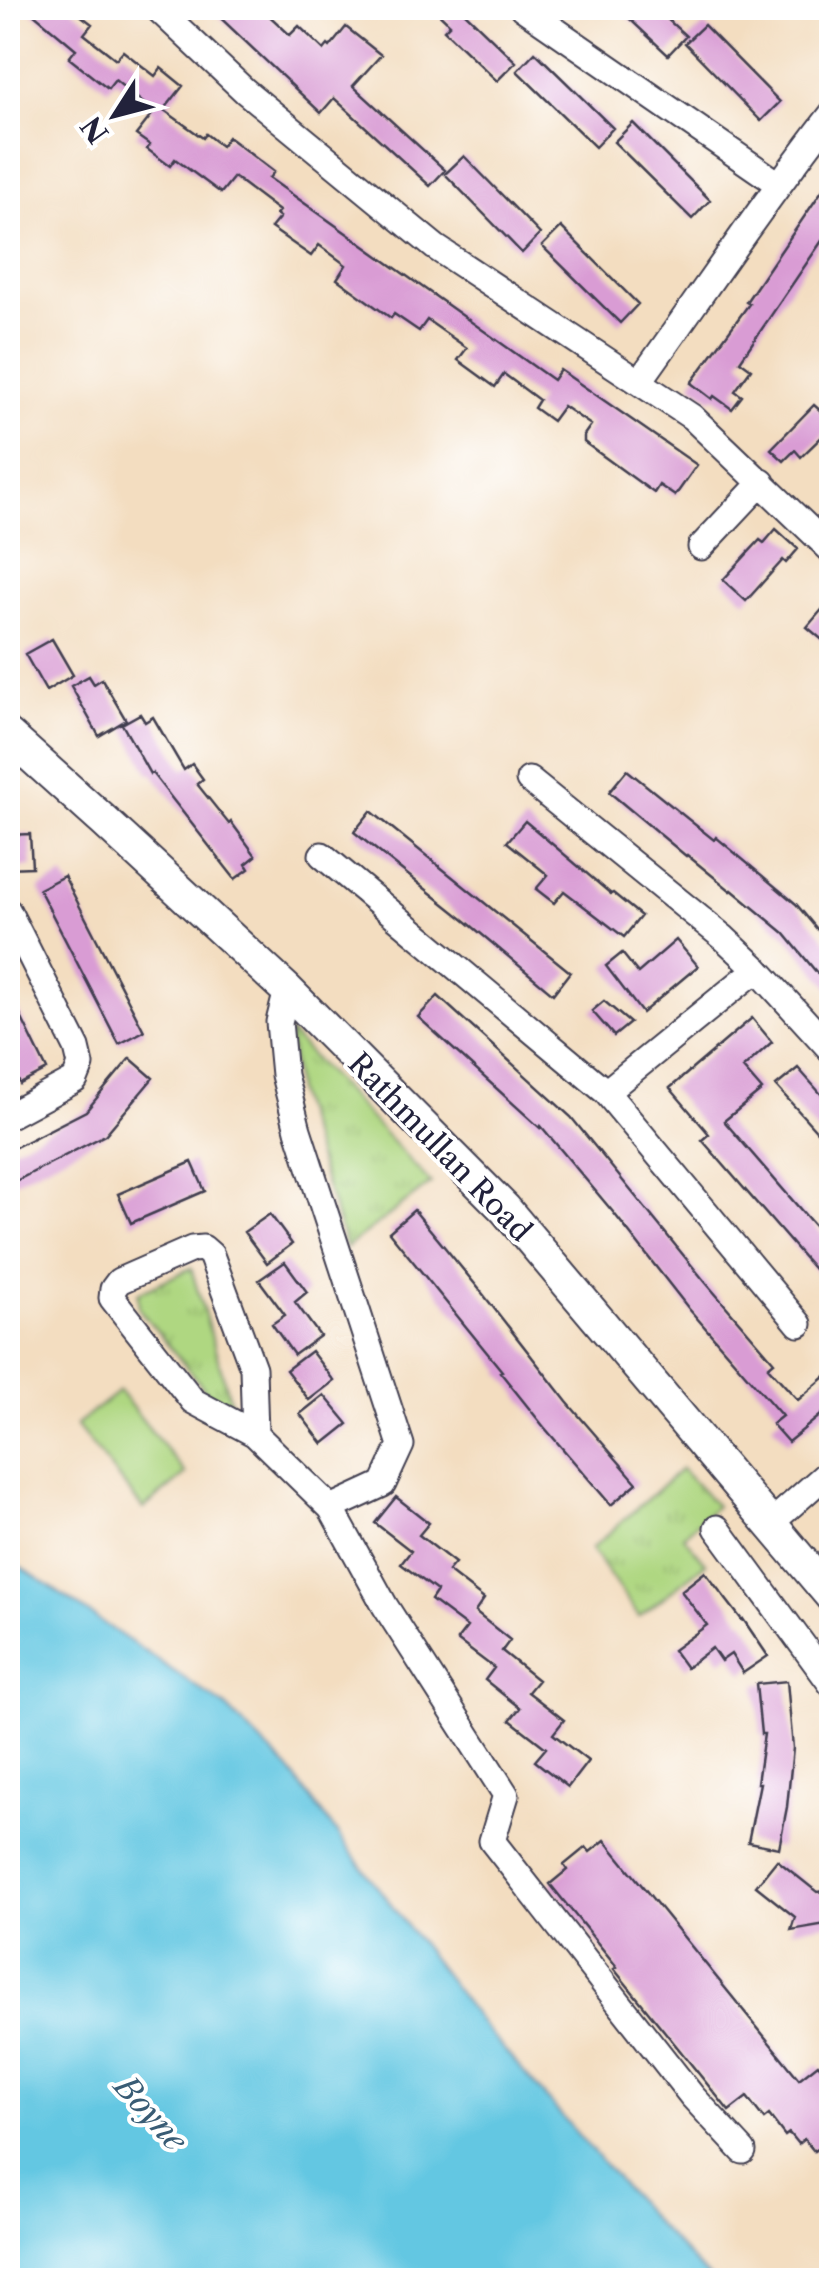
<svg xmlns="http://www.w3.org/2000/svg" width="839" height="2288" viewBox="0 0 839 2288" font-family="'Libre Caslon Text',serif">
	<defs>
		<pattern id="grass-tufts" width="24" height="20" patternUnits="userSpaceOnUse" patternTransform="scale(2.5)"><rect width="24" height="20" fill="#afd781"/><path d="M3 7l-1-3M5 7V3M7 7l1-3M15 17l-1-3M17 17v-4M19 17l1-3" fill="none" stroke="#96b870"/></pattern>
	</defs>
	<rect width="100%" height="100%" fill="#fff"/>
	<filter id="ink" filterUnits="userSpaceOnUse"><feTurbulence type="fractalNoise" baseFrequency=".01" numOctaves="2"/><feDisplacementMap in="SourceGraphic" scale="20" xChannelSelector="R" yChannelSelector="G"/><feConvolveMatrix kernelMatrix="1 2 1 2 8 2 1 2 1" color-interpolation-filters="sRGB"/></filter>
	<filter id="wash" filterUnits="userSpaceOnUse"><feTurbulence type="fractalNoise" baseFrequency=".0048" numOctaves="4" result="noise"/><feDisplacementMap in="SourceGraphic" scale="40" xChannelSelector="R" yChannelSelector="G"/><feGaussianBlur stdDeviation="2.25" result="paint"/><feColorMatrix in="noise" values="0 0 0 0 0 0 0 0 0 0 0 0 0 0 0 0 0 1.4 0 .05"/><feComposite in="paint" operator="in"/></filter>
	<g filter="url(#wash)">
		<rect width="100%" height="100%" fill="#f3ddc0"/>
		<path fill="url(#grass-tufts)" stroke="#687c5e" stroke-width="2.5" d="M289,1032L431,1183L346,1248L296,1092Z
			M191,1268L232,1406L227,1411L218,1406L139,1309L138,1293Z
			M681,1469L716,1506L683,1536L706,1563L639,1617L591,1549Z"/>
		<path fill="#afd781" stroke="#687c5e" stroke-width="2.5" d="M119,1391L186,1474L143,1509L76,1425Z"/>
		<path fill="#64c7e2" stroke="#43748e" stroke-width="2.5" d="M8,1558L226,1707L288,1769L484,2027L658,2226L712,2280H8Z"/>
		<g id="blocks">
			<path fill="#d99cd4" d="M27,8H71L92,24L84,34L116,59L123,51L155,76L161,68L183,86L164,110L203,138L206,134L221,146L228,137L274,172L269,178L553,380L560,370L697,465L675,496L659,485L654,493L584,442V435L591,425L563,406L552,421L534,408L539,400L504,374L495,387L458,360L467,348L427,320L419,331L394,314L391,318L337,279L346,265L319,245L311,256L271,228L280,217L276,214L279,211L234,177L221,193L175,159L170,166L147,149L150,145L136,135L154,112L115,80L108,89L69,58L76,49Z
				M210,8H261L290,35L299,26L324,50L328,45L330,47L346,27L381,55L353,86L445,170L430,186L334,98L321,113Z
				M433,8H460L516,62L497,81L444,30L450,24Z
				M618,8H655L686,36L668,55Z
				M704,25L780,102L761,121L685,43Z
				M535,52L613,128L595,147L517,71Z
				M633,123L710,200L692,219L614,142Z
				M464,156L540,234L522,253L445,174Z
				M832,176V226L740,361L751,369L735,391L742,396L732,409L714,396L712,399L691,383L749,304L746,302Z
				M561,227L638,304L620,323L542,246Z
				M814,405L832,421V427L801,457L795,450L784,461L771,449Z
				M776,529L798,549L786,563L783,560L746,601L723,580L760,540L764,543Z
				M832,598V648L807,627Z
				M52,639L73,675L46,691L25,654Z
				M89,676L94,684L102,679L126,720L99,736L71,686Z
				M140,714L145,722L153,717L184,770L192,764L203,779L197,784L229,824L231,822L256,856L246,864L249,869L235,879L152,773L150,774L122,724Z
				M627,770L714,840L716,837L796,904L832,947V991L784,933L732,890L731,891L687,855L686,856L609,792Z
				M371,811L570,972L553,994L467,922L354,832Z
				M525,821L611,894L613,893L641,916L624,937L564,891L554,903L536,889L548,875L507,842Z
				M30,834L32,867L8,868V835Z
				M64,876L144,1031L119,1044L39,889Z
				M676,940L698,966L642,1013L606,966L622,953L638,973Z
				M8,990L47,1070L20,1084L8,1058Z
				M438,996L571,1117L706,1283L774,1362L768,1367L798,1400L832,1371V1406L788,1442L772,1424L782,1416L689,1309L613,1212L541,1126L540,1128L418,1017Z
				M604,1001L630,1023L614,1036L592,1011Z
				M752,1018L772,1042L743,1068L762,1090L724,1121L832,1246V1290L702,1140L709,1134L670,1088Z
				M130,1058L153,1078L105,1135L8,1185V1151L86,1111Z
				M798,1068L828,1102L826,1105L832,1112V1148L776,1086Z
				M192,1162L205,1191L131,1223L118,1194Z
				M414,1210L479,1289L567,1402L637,1483L611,1505L544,1427L500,1372L502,1371L389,1232Z
				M270,1214L292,1244L267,1263L244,1232Z
				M285,1262L307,1292L295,1302L320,1336L294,1355L272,1324L285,1315L259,1280Z
				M311,1351L334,1381L309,1400L286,1370Z
				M324,1395L348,1424L323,1444L300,1414Z
				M396,1497L429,1523L419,1535L455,1563L448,1571L484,1599L475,1612L510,1640L502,1651L538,1680L528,1692L564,1720L553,1734L588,1761L568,1787L535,1761L546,1748L510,1720L520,1708L485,1680L494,1668L457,1640L467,1627L431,1600L437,1591L401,1564L411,1551L375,1523Z
				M705,1572L742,1620L743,1619L768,1656L743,1673L731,1654L721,1661L712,1648L686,1668L673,1650L707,1625L681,1591Z
				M787,1681L793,1748L787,1807L779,1848L748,1842L760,1783H757L764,1734H761L756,1684Z
				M605,1840L799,2079L818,2064L832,2081V2138L814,2151L804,2139L798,2144L789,2133L785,2136L769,2115L764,2119L747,2097L729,2111L614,1969L617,1967L550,1884L567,1870L564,1865L586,1847L590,1852Z
				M777,1860L817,1892L832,1890V1923L791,1930L795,1917L756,1886Z"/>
		</g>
	</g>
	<g filter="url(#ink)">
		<use href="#blocks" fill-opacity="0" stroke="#413e4f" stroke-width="2.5"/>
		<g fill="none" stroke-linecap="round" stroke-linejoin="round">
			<g stroke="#413e4f" stroke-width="29">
				<path id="minor" d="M157,8L245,91L435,247L692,417L832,551
					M523,8L777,183
					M639,382C703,293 764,201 832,114
					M701,547L762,482
					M529,780L724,938L757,969L832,1051
					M322,855L606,1092L799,1324
					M8,911L77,1048L81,1065L75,1080L8,1116
					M287,990L279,1022L284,1075L298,1130L401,1445L383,1484L331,1508
					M606,1092L757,969
					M255,1434L253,1368L211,1255L203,1248L192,1249L119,1281L113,1289L112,1298L193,1401L255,1434L331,1508L385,1606L506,1795L492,1841L692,2096L743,2151
					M770,1524L832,1469
					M717,1528L832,1685"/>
			</g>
			<g stroke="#413e4f" stroke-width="36">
				<path id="tertiary" d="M8,735L105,822L287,990L505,1209L832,1597"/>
			</g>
			<use href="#minor" stroke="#fff" stroke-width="25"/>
			<use href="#tertiary" stroke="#fff" stroke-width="32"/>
		</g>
	</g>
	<g text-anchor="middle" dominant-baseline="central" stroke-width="8" stroke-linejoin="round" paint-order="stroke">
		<g font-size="30" fill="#22223b" stroke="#fff">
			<text transform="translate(440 1147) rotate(46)">Rathmullan Road</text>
		</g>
		<g font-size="32" font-style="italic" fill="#395c75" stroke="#fff">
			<text transform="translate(151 2113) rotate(48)">Boyne</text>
		</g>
	</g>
	<rect width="839" height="2288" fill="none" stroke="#fff" stroke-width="40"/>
	<g transform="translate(115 115) rotate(234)" stroke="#ffffff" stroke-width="8" paint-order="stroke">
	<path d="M0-8L18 38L0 25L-18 38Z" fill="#22223b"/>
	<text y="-15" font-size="28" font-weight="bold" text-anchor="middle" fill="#22223b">N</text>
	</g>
</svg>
